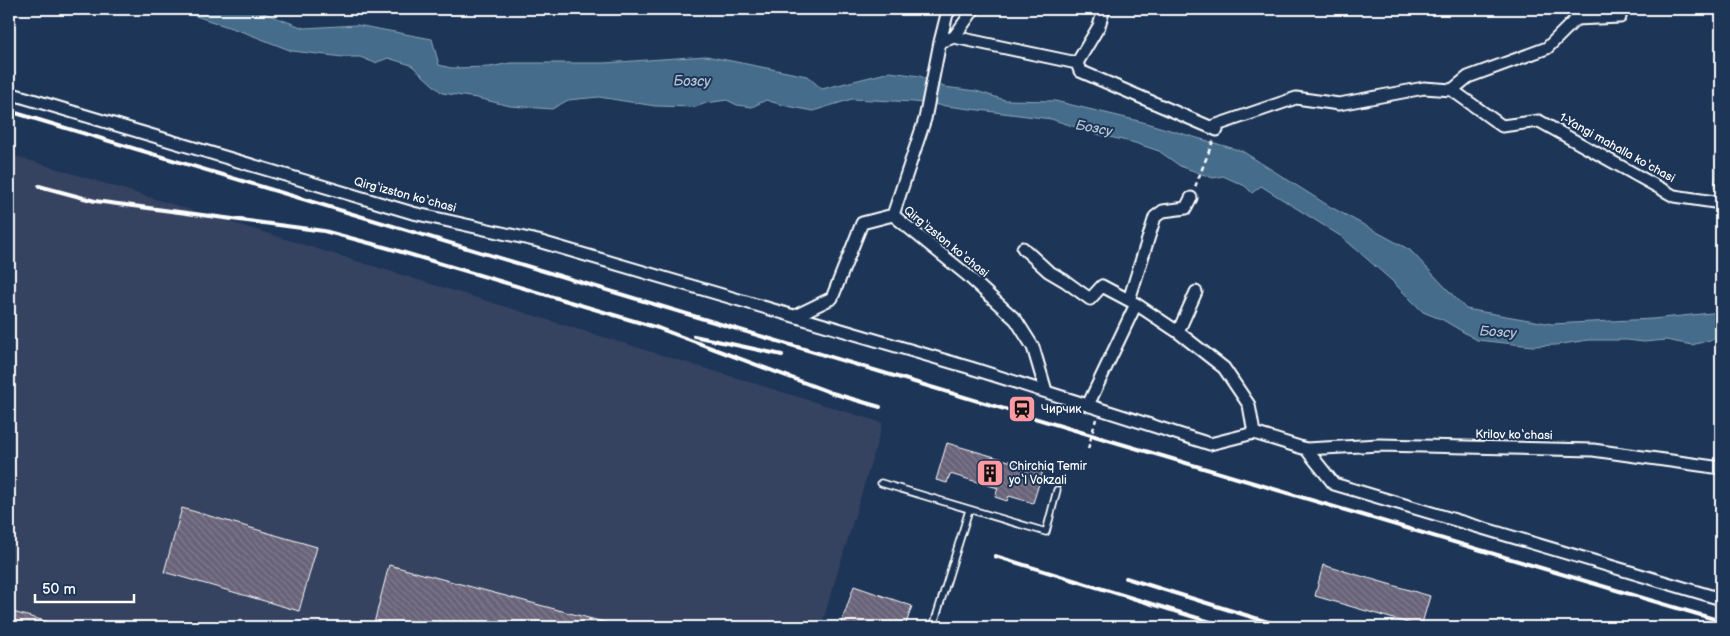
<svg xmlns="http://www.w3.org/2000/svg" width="1730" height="636" viewBox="0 0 1730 636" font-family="'Balsamiq Sans',sans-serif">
	<defs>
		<pattern id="grass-dots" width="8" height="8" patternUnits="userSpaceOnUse" patternTransform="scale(1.25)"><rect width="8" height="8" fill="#506e6c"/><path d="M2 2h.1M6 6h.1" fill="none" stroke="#6a8482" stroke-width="1.8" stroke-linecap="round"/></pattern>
		<pattern id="building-back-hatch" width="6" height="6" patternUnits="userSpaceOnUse" patternTransform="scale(1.25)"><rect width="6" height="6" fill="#696479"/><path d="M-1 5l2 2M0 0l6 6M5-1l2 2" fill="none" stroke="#807b8d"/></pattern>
	</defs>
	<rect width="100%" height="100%" fill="#1d3557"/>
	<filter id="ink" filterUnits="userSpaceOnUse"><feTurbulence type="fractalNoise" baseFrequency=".02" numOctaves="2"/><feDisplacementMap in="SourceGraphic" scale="10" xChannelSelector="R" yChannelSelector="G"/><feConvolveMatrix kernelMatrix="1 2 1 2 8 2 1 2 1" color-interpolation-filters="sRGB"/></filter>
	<g filter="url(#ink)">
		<path fill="#344361" d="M9,154L883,423L821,627H9Z"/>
		<path fill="url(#grass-dots)" stroke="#a8b6b6" d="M1721,142V189L1714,187Z"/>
		<path fill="#446d8b" stroke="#8fa7b9" d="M175,9H253L304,28L357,25L432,39L439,65L451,68L490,67L510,63H604L706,56L807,76L822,89L890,72L920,76L944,87L976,91L1005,100L1055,101L1139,121L1242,151L1329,206L1410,250L1466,309L1552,324L1652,319L1721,312V337L1692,345L1666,340L1644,342L1627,340H1588L1556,345L1532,346L1477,340L1443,320L1423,312L1391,280L1342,237L1261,186L1252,193L1245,186L1223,176L1213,178L1180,166L1159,151L1135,143L1097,134L1051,119L914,102L852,99L813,111L782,105L766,100L752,107L737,105L727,100L706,103L696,107L655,106L599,97L568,100L552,109L510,106L477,98L442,93L411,65L388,58L375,63L360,57H343L292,51L246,33Z"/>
		<path fill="url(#building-back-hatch)" stroke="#fff" d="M947,443L1043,471L1033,503L1009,496L1007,501L995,497L998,488L950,474L947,483L936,480Z
			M182,508L317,547L299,611L164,572Z
			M389,565L611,624V627H373Z
			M1323,565L1430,596L1421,627L1315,596Z
			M854,586L912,606L905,627H840Z
			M9,611L56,624V627H9Z"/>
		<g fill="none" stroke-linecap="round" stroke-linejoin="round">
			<g stroke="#fff" stroke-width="9">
				<path id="lane" d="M881,483L1046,532L1057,490
					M933,627L969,510"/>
			</g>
			<g stroke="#fff" stroke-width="15">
				<path id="street" d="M954,37L974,9
					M940,42L954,37L1077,63L1080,71L1217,130
					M1077,63L1099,26L1104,9
					M1452,90L1468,77L1547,48L1576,19L1620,17L1621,9
					M9,93L413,213L538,241L971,368L1210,444L1254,433L1306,449L1379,445L1593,450L1721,468
					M1211,127L1296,98L1339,104L1424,88L1452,90L1502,126L1539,121L1674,196L1721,203
					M893,215L967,275L1016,320L1033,347L1046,391
					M893,215L925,119L940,42L947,14L951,9
					M1023,248L1048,271L1065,281L1090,299L1102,286L1136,304L1178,332L1224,368L1249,405L1254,433
					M1129,300L1155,217L1163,211L1186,208L1191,198
					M795,316L832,298L862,223L893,215
					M1178,332L1196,292
					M1088,405L1136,304
					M1306,449L1334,484L1721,599"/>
			</g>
			<path stroke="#fff" stroke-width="2.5" stroke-dasharray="5 4" stroke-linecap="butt" d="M1195,187L1213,141
				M1088,449L1096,419"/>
			<use href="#lane" stroke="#1d3557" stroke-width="5.5"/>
			<use href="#street" stroke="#1d3557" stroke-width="11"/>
			<path stroke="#fff" stroke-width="4" d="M9,111L1091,435L1721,621
				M39,186L95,201L324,231L388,248L658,328L832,393L880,407
				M694,336L782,355
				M995,556L1227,627
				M1126,578L1268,622L1290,627"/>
		</g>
	</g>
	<defs>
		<g id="station-square" transform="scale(1.4375)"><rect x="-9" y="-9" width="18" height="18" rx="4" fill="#ff9aa2" stroke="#1d3557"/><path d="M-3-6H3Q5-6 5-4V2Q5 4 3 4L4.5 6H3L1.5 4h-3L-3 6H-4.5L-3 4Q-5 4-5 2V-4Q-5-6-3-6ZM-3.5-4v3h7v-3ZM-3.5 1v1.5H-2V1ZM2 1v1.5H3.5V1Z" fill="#111"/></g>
		<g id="building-square" transform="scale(1.4375)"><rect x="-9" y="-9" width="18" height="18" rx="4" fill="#ff9aa2" stroke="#1d3557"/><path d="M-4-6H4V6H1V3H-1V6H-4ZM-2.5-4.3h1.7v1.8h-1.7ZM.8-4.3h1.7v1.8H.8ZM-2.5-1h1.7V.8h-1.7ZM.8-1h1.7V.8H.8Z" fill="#111"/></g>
	</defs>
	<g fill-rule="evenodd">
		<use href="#station-square" x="1022" y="409"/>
		<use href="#building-square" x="990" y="473"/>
	</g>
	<g text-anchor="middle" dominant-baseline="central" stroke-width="4" stroke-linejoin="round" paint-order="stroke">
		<g font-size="12" fill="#fff" stroke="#1d3557">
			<text transform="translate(1617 148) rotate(29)">1-Yangi mahalla ko‘chasi</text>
			<text transform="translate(405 195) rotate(15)">Qirg‘izston ko‘chasi</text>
			<text transform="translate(946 242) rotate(39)">Qirg‘izston ko‘chasi</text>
			<text transform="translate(1514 435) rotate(1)">Krilov ko‘chasi</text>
		</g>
		<g font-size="12" fill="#fff" stroke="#1d3557" text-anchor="start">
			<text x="1041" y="409">Чирчик</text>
			<text x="1009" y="466">Chirchiq Temir<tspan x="1009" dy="14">yo‘l Vokzali</tspan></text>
		</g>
		<g font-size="14" font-style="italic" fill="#b4c5d1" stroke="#1d3557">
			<text x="692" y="81">Бозсу</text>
			<text transform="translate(1094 128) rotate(11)">Бозсу</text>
			<text transform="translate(1498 332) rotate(4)">Бозсу</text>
		</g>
	</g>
	<rect width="1730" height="636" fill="none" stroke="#1d3557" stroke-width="30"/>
	<rect x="15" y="15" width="1700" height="606" fill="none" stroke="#fff" stroke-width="2" filter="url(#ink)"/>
	<path d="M35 594v8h99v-8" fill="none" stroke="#ffffff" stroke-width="2.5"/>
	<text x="42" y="594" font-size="15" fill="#ffffff" stroke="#1d3557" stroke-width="4" paint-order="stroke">50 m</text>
</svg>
